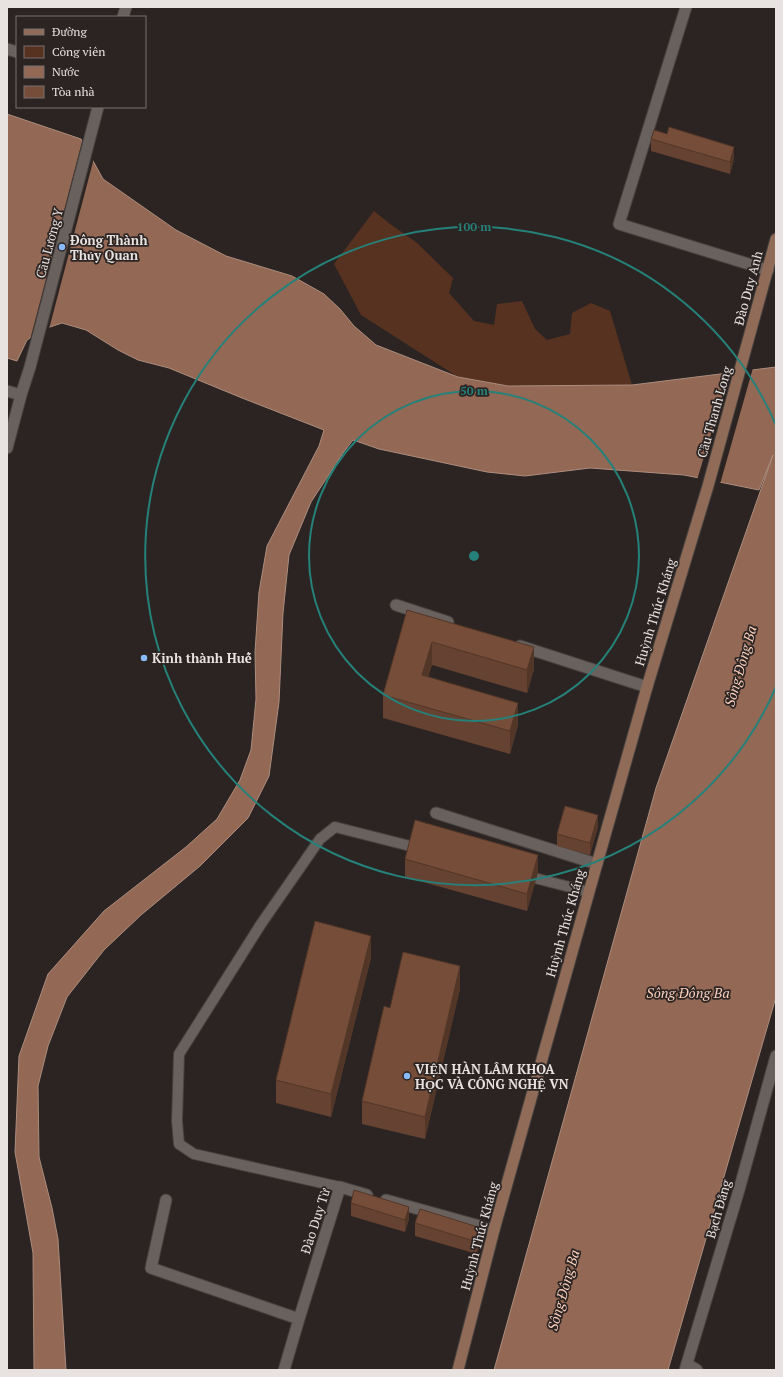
<svg xmlns="http://www.w3.org/2000/svg" width="783" height="1377" viewBox="0 0 783 1377" font-family="'PT Serif',serif">
	<rect width="100%" height="100%" fill="#2b2422"/>
	<path fill="#583220" d="M374,211L390,224L416,242L453,278L449,293L474,321L494,325L497,304L522,301L535,329L547,340L570,334L572,313L591,303L610,311L632,385L508,386L458,377L361,315L334,264Z"/>
	<path fill="#936854" stroke="#ac8d7e" d="M7,114L81,139L103,179L176,230L226,256L292,276L324,294L340,309L354,326L376,345L458,377L508,386L632,385L776,367V997L668,1370H494L656,788L773,455L759,490L684,475L590,468L525,476L487,472L379,449L353,440L343,453L311,502L289,555L283,613L279,702L269,776L248,818L200,866L141,915L104,950L67,997L48,1046L38,1086L39,1157L52,1208L58,1239L66,1370H34L33,1253L15,1152L19,1056L48,974L104,911L186,847L217,819L240,780L251,750L256,699L255,652L259,592L267,546L319,446L324,430L242,398L169,368L138,360L118,350L86,330L62,323L44,329L27,340L17,361L7,358Z"/>
	<path fill="#2b2422" d="M83,138L94,158L49,329L30,340Z
		M753,368L720,484L697,480L730,371Z"/>
	<g fill="none" stroke-linecap="round" stroke-linejoin="round">
		<g stroke="#46413e" stroke-width="12">
			<path id="service" d="M523,875L589,892
				M340,1187L194,1154L179,1144L177,1121L179,1054L261,924L320,839L335,827L422,849"/>
		</g>
		<g stroke="#46413e" stroke-width="13">
			<path id="minor" d="M686,7L619,224L768,270
				M123,17L126,7
				M7,49L17,52
				M7,391L21,395
				M7,448L21,395L30,367L98,107
				M396,605L448,622
				M520,646L647,687
				M436,813L597,864
				M166,1200L151,1268L299,1319
				M386,1200L494,1230
				M687,1364L697,1370
				M284,1370L299,1319L340,1187L367,1195"/>
		</g>
		<g stroke="#46413e" stroke-width="13">
			<path id="tertiary" d="M685,1370L739,1190L776,1056"/>
		</g>
		<g stroke="#46413e" stroke-width="13">
			<path id="secondary" d="M458,1370L494,1230L589,892L647,687L708,486L776,239"/>
		</g>
		<use href="#service" stroke="#68615d" stroke-width="10"/>
		<use href="#minor" stroke="#68615d" stroke-width="11"/>
		<use href="#tertiary" stroke="#68615d" stroke-width="11"/>
		<use href="#secondary" stroke="#906b58" stroke-width="11"/>
	</g>
	<path fill="#654231" d="M651,139L734,159L730,174L651,151Z
		M407,610L534,669L527,693L432,665L428,677L518,725L510,754L383,718V695Z
		M598,827L590,855L557,846V834Z
		M405,859L538,872L527,911L405,877Z
		M371,958L331,1117L276,1103V1080Z
		M460,989L425,1139L362,1124V1101L390,1008Z
		M351,1203L409,1219L405,1232L351,1216Z
		M415,1223L481,1240L477,1254L415,1236Z"/>
	<path fill="#523628" d="M734,147V159L730,174V162Z
		M432,642V665L422,698V675Z
		M534,647V669L527,693V670Z
		M518,703V725L510,754V731Z
		M598,815V827L590,855V843Z
		M538,855V872L527,911V894Z
		M371,936V958L331,1117V1094Z
		M460,966V989L425,1139V1117Z
		M409,1207V1219L405,1232V1220Z
		M481,1228V1240L477,1254V1242Z"/>
	<path fill="#754d39" stroke="#523628" d="M669,127L734,147L730,162L651,139L654,130L667,134Z
		M407,610L534,647L527,670L432,642L422,675L518,703L510,731L383,695Z
		M565,806L598,815L590,843L557,834Z
		M415,820L538,855L527,894L405,859Z
		M315,921L371,936L331,1094L276,1080Z
		M403,952L460,966L425,1117L362,1101L384,1006L390,1008Z
		M354,1190L409,1207L405,1220L351,1203Z
		M420,1209L481,1228L477,1242L415,1223Z"/>
	<g fill="none" stroke="#25817a" stroke-width="2">
		<circle cx="474" cy="556" r="165"/>
		<path d="M776 687A329 329 0 1 1 776 425"/>
	</g>
	<g fill="#89bafc" stroke="#2b2422" stroke-width="1.5">
		<circle cx="62" cy="247" r="4"/>
		<circle cx="144" cy="658" r="4"/>
		<circle cx="407" cy="1076" r="4"/>
	</g>
	<g text-anchor="middle" dominant-baseline="central" stroke-width="3.5" stroke-linejoin="round" paint-order="stroke">
		<g font-size="13" font-weight="bold" fill="#e8e3e1" stroke="#2b2422" text-anchor="start">
			<text x="70" y="240">Đông Thành<tspan x="70" dy="15">Thủy Quan</tspan></text>
			<text x="152" y="658">Kinh thành Huế</text>
			<text x="415" y="1069">VIỆN HÀN LÂM KHOA<tspan x="415" dy="15">HỌC VÀ CÔNG NGHỆ VN</tspan></text>
		</g>
		<g font-size="13" fill="#e8e3e1" stroke="#2b2422">
			<text transform="translate(49 243) rotate(-75)">Cầu Lương Y</text>
			<text transform="translate(748 288) rotate(-75)">Đào Duy Anh</text>
			<text transform="translate(714 412) rotate(-74)">Cầu Thanh Long</text>
			<text transform="translate(655 612) rotate(-73)">Huỳnh Thúc Kháng</text>
			<text transform="translate(565 923) rotate(-74)">Huỳnh Thúc Kháng</text>
			<text transform="translate(718 1209) rotate(-74)">Bạch Đằng</text>
			<text transform="translate(315 1221) rotate(-72)">Đào Duy Từ</text>
			<text transform="translate(479 1236) rotate(-75)">Huỳnh Thúc Kháng</text>
		</g>
		<g font-size="14" font-style="italic" fill="#fcd1bd" stroke="#2b2422">
			<text transform="translate(740 666) rotate(-74)">Sông Đông Ba</text>
			<text x="688" y="992">Sông Đông Ba</text>
			<text transform="translate(563 1290) rotate(-74)">Sông Đông Ba</text>
		</g>
	</g>
	<circle cx="474" cy="556" r="6" fill="#25817a" stroke="#2b2422" stroke-width="2"/>
	<g font-size="12" text-anchor="middle" font-weight="bold" fill="#25817a" stroke="#2b2422" stroke-width="3.5" stroke-linejoin="round" paint-order="stroke">
		<text x="474" y="231">100 m</text>
		<text x="474" y="395">50 m</text>
	</g>
	<rect width="783" height="1377" fill="none" stroke="#e8e3e1" stroke-width="16"/>
	<rect x="16" y="16" width="130" height="92" fill="#2b2422" stroke="#77706e"/>
	<rect x="24" y="29" width="20" height="6" fill="#906b58" stroke="#77706e"/>
	<text x="52" y="36" font-size="12" fill="#e8e3e1">Đường</text>
	<rect x="24" y="46" width="20" height="12" fill="#583220" stroke="#77706e"/>
	<text x="52" y="56" font-size="12" fill="#e8e3e1">Công viên</text>
	<rect x="24" y="66" width="20" height="12" fill="#936854" stroke="#77706e"/>
	<text x="52" y="76" font-size="12" fill="#e8e3e1">Nước</text>
	<rect x="24" y="86" width="20" height="12" fill="#754d39" stroke="#77706e"/>
	<text x="52" y="96" font-size="12" fill="#e8e3e1">Tòa nhà</text>
</svg>
